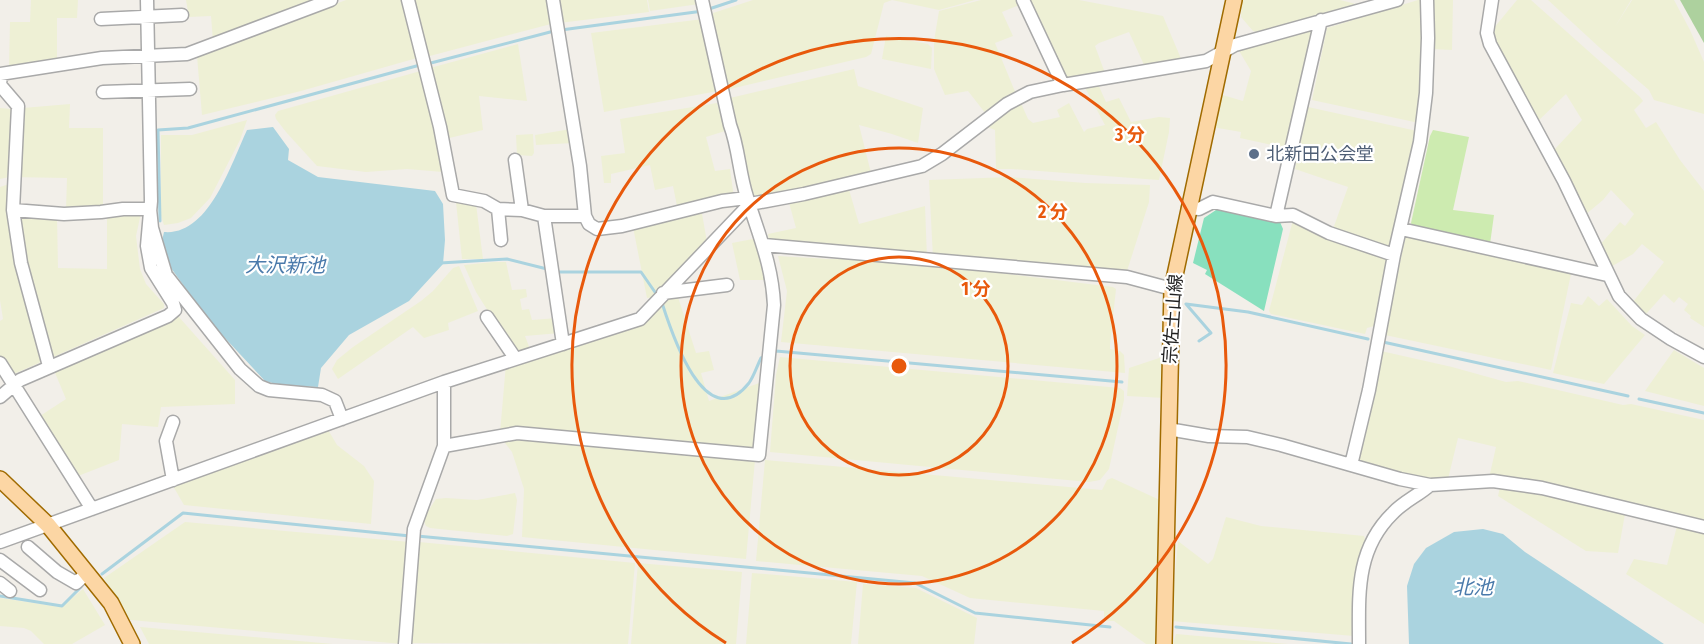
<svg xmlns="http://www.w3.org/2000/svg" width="1704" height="644" viewBox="0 0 1704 644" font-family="'Fira Sans Condensed','Noto Sans JP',sans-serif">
	<rect width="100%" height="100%" fill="#f2efe9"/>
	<path fill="#eef0d5" d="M31,0H78L77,18H57V60L9,67L10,22H30Z
		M186,0H322L213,41L211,16L189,17Z
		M346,0H407L417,58L301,91L202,115L197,56Z
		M412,0H548L551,24L426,57Z
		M555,0H647L649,12L559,23Z
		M648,0H698L699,4L650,11Z
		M753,0H892L884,3L871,54L866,57L726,90L710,18L713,13Z
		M892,0H975L939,10Z
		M981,0H1020L1022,4L1002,12L1013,36L995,43L1016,94L986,114L968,91L945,95L934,69V41L939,11Z
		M1024,0H1079L1163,16L1182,61L1145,67L1129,32L1099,43L1095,46L1105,73L1064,80Z
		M1242,0H1340L1356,4L1256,32L1253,31L1241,17Z
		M1418,0H1422L1424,91L1419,123L1312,100L1327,28Z
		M1430,0H1453L1452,50L1431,49Z
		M1517,0H1531L1640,97L1643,101L1634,110L1646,128L1656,122L1680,160L1704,191V327L1690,318L1691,316L1684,310L1688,304L1679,297L1674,303L1664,294L1646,314L1633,302L1664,262L1642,244L1633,254L1609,268L1599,246L1620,222L1625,226L1634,214L1611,190L1603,200L1585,215L1554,150L1582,120L1566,94L1538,121L1494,39L1493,29Z
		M1548,0H1631L1615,27L1632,0H1674L1690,30L1704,62V114L1654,100L1649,90L1600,48L1615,28L1600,48Z
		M703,19L718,91L604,112L591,33Z
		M1310,31L1314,32L1290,149L1240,138L1241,132L1212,127L1219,94L1243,101L1251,71L1238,49L1250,45L1254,47L1288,35Z
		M886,36L928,44L932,48L931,69L882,59Z
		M518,44L527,101L479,96L483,130L445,139L430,68Z
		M854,69L858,86L923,108L918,143L892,134L859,125L871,173L756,197L750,192L741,140L737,131L730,98Z
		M424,70L443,172L407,169L366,172L317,166L286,132L276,119L275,115L278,111Z
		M1097,82L1106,102L1119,98L1131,122L1159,117L1170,118L1169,132L1159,180L1011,169H997L996,168L995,130L982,125L1020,101L1028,119L1033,123L1060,117L1057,110L1069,103L1084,132L1087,129L1105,125L1083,84Z
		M717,103L725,131L706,137L715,171L730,169L734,198L678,211L673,186L655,190L650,165L611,174V183H604L601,156L625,153L620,119Z
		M70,104L69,128H103V208L66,210L67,178L9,177L0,179V108L11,109Z
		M1308,107L1417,131L1394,243L1389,248L1333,229L1348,187L1295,169Z
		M247,120L240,140L210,198L191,218L178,223L164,225L161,216V135H192Z
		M571,129L573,143L536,145L535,135Z
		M533,134L534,153L532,156L517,155L516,135Z
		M1010,177L1085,183L1150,185L1149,202L1127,271L1123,275L933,258L929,180Z
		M9,184L42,359L39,363L16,373H10L0,356V321L3,319L0,300V187Z
		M848,186L859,224L925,206L927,258L769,242L768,234L796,228L788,199Z
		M456,202L476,204L483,259H462Z
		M701,208L707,242L655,297L647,298L633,227Z
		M18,213L57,216L58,268L107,269V214L141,213L136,236L140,269L146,284L164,304V308L60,354L54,357L50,355L23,262Z
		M1293,220L1326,237L1388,260L1374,326L1367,328L1365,334L1271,314L1269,311Z
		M1406,234L1572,269L1551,370L1385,335Z
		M758,238L768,280H740L732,243Z
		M778,256L829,259L845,258L985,271L1113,287L1116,289L1110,345V349L1120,351L1124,355L1125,373L781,342L787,291Z
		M494,262H506L512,290L526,289L527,297L520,299L522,310L529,309L532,320L557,318L560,333L525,336L530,349L515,354L476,292L464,265Z
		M459,266L478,311L448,323L449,330L424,338L413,327L338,379L332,369L337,360L353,347L421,301L433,291L453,268Z
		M677,294L696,353L709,351L714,370L701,373L709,401L762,382L756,451L500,433L506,364L599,336Z
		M1588,296L1599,306L1607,299L1632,326L1645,335L1604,384L1553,373L1571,303L1582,305Z
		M178,316L235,380V404L161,407L158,427L122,424L119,460L78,476L40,416L66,399L53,368Z
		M1674,350L1704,368V406L1645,391Z
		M1381,351L1452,367L1506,382L1518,381L1623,405L1631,404L1704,420V523L1489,478L1496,447L1458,438L1448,479L1409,476L1356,462Z
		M1165,356V398L1127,396L1129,368Z
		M780,357L1120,388L1124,391V400L1109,469L1100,480L1089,482L770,452L776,375Z
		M327,428L337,445L364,466L374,481L371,524L184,505L173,486Z
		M518,436L755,460L746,559L522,537L524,489L512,452L502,439Z
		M765,460L1102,490L1107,480L1112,478L1162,501L1159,644H1146L1114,621H1104V611L970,598L922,576L756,561Z
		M1500,487L1559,496L1625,514L1618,553L1586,551L1498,496Z
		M515,493L517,500L513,534L507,536L430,528L426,526L423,519L436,499L446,498L477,500Z
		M1226,517L1261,526L1364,536L1366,543L1354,636L1171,621L1178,541L1208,564L1213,559Z
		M185,522L410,542L403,644L130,620L104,578Z
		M1677,526L1704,532V624L1626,574L1634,559L1667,565Z
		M419,542L635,563L628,644L410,643Z
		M638,563L742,572L736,644H631Z
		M752,573L857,582L851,644H746Z
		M863,584L916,588L977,618L974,644H858Z
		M83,589L105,625L72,644H44L31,631L24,628L0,626V598L61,607Z
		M140,627L333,644H149Z
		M1176,634L1288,644H1173Z"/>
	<path fill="#cdebb0" d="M1433,130L1469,137L1453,210L1494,215L1490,244L1413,227L1411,223L1430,136Z"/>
	<path fill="#add19e" d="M1680,0H1704V43Z"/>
	<path fill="#88e0be" d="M1219,208L1280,222L1283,229L1264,311L1205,274L1207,270L1193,263L1204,218Z"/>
	<path fill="#aad3df" d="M273,127L289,149L288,160L318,177L435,191L443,204L445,240L443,264L409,301L349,335L321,368L318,387L280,385L265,381L209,321L171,268L162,241L164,232C209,236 231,164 247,130Z
		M1483,529L1503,534L1525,552L1664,644H1409L1407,586L1414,564L1426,548L1454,532Z"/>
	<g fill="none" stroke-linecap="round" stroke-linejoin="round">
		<path stroke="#aad3df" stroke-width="3" d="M709,9L736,0
			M561,30L703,11
			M427,64L554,31
			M160,221L158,130L188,128L420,65
			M440,263L507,259L547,269
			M559,272H641L657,295
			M662,303C671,331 705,438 749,383C754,376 757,366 761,358L766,356
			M1199,341L1211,333L1186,304L1248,312L1368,339
			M1383,342L1628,396
			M772,353L776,351L1122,382
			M1639,399L1704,413
			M417,536L915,583L975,613L1110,627
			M102,574L183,513L410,536
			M0,596L62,606L81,587
			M1176,627L1351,644"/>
		<g stroke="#a9a9a9" stroke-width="15">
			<path id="minor" d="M408,0L440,127L453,195L484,201L498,209L522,210L544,216H585
				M553,0L580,166L585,216L589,224L597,229L622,226L722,201L747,198
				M1023,0L1063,85
				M1492,0L1487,33L1490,44L1564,181L1619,296L1641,319L1671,339L1704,357
				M101,19L182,15
				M0,74L102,58L187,54L331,0
				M1,74L0,85L18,106L13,210L21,263L49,366
				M103,92L190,89
				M515,160L522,210
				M1188,208L1199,209L1213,202L1276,216L1293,215L1329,233L1394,255
				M498,209L501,240
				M13,210L64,214L101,212L123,209H150L152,228L166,275L240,369L259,386L269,390L322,395L335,401L342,419
				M544,216L563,344
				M1276,216L1321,20
				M1401,229L1607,275
				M764,245L1127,277L1172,289
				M663,293L727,285
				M487,317L515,358
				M0,363L92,509
				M0,397L20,380L168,316L175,310L173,303L151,268L147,246L151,201L147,0
				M173,422L166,441L173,480
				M1168,429L1209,436L1247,437L1281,445L1400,479L1430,485L1493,481L1542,488L1704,527
				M444,446V382
				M1351,465L1369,390L1394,255L1420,142L1426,93L1428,38L1427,0
				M0,542L444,382L640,319L750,204L804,194L922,166L942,154L1007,104L1030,92L1063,85L1206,61L1235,45L1397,0
				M28,547L57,572L76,583L87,573
				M0,560L40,590
				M0,583L10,591
				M405,644L414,529L444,446L517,433L759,455L774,305C772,264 759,236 747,197C739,173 739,149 730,125L702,0
				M1359,644C1359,595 1355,550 1393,513C1403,502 1419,495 1430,485"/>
		</g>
		<g stroke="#a06b00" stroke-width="18">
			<path id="major" d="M0,479L48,525L111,603L132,644
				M1164,644L1172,289L1234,0"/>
		</g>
		<use href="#minor" stroke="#fff" stroke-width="12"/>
		<use href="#major" stroke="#fcd6a4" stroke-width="15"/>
	</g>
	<g fill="none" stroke="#e8590c" stroke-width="3">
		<circle cx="899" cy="366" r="109"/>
		<circle cx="899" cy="366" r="218"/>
		<path d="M726 643A327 327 0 1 1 1072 643"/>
	</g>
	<circle fill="#5c6f8a" stroke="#fff" stroke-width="2" cx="1254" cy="154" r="6"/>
	<g text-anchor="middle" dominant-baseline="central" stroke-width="4.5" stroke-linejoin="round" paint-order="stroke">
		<g font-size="18" fill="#4e5e75" stroke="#fff" text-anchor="start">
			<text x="1266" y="154">北新田公会堂</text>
		</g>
		<g font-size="18" fill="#222" stroke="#fff">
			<text transform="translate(1173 319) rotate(-86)">宗佐土山線</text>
		</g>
		<g font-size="20" font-style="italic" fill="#4a7aab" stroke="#fff">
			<text x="285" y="265">大沢新池</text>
			<text x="1473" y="587">北池</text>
		</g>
	</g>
	<circle cx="899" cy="366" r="9" fill="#e8590c" stroke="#fff" stroke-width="3"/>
	<g font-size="18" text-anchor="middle" font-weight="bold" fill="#e8590c" stroke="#fff" stroke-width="4.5" stroke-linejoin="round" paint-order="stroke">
		<text x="1130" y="141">3 分</text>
		<text x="1053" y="218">2 分</text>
		<text x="976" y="295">1 分</text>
	</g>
</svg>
